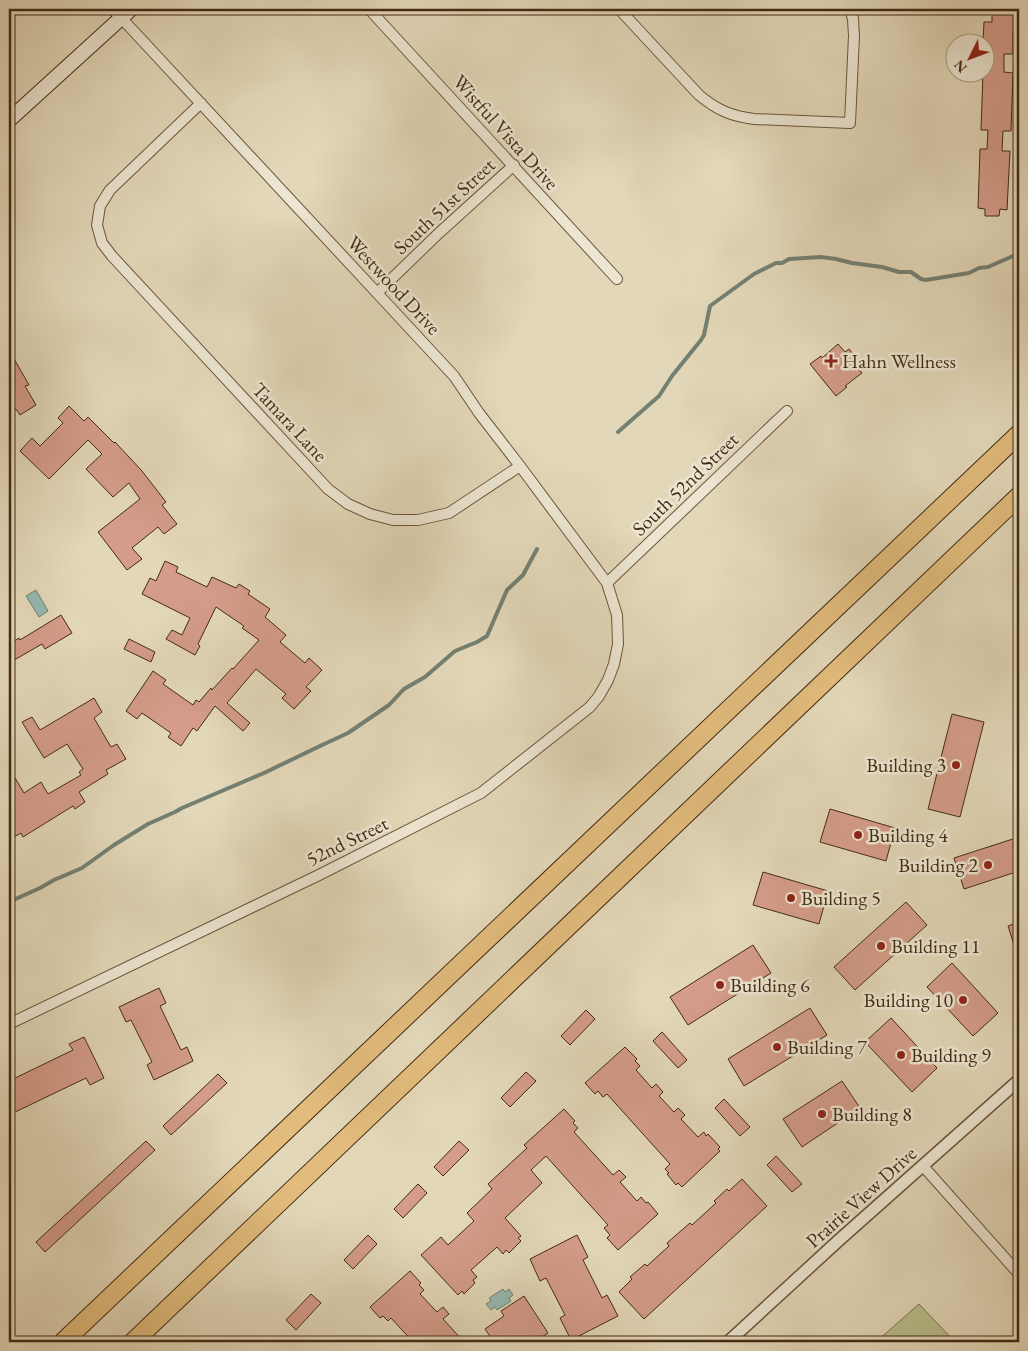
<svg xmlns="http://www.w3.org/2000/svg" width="1028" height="1351" viewBox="0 0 1028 1351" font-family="'EB Garamond',serif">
	<rect width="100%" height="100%" fill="#e2d7b8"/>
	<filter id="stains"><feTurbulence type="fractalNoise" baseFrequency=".004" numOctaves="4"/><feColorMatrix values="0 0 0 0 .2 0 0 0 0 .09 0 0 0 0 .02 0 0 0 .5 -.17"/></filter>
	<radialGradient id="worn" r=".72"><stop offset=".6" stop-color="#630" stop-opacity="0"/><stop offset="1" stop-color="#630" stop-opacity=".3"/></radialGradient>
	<path fill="#b8bd8b" stroke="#7e744f" d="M919,1304L955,1342H876Z"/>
	<path fill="#95b9b1" stroke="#748072" d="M36,590L48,611L39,617L26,596Z
		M503,1289L505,1292L509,1289L513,1295L509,1298L511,1301L497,1310L495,1307L491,1310L486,1304L491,1301L489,1298Z"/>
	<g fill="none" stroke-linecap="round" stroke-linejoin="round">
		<path stroke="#748072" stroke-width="4" d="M618,432L659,396L672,376L701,340L704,335L710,306L754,274L776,263H782L789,259L821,257L836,259L852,263L882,267L899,272H911L921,279L926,280L969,273L979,268L988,267L1013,256L1019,257
			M9,902L40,888L54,880L82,868L114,845L148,824L175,812L182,808L264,773L320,746L348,733L389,705L404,689L425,677L455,651L477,642L487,636L507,590L523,575L537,549"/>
	</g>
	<path fill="#d49c89" stroke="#432b13" d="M996,9H1019V31H1013V54H1004V72L1013,73L1011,131H1003L1002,151H1010L1007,210L1000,209L999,216H985V209L978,208L980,149H987L988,130H981L983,72H986V42H983L984,22H992V14H996Z
		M838,344L845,352L849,349L859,361L855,365L862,373L845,386L847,387L836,396L810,364L821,356L822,358Z
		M9,350L29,385L25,386L36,405L20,415L16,409L9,413Z
		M69,406L84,421L88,417L114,443L115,442L142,471L166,502L162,505L177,524L164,534L158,527L132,548L142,559L127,570L98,532L140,499L129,483L113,497L86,469L102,454L88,440L49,479L20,451L32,438L40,446L63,423L58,418Z
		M165,561L178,567L176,572L207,587L212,577L236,588L239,584L250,591L248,594L270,609L265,617L286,635L280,642L305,663L309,658L322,670L306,687L311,691L294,709L282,698L286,694L256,669L227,703L250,723L243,731L215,706L197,731L193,728L181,746L168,737L171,733L142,713L137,719L126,711L153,671L166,680L163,684L193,705L196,700L199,702L211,688L212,690L232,668L233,669L259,640L242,628L244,626L216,607L198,644L200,646L195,655L166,639L172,630L182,635L190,618L142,594L150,578L156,581Z
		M61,615L72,633L45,649L42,644L9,663V644L19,638L20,640Z
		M129,639L155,652L151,662L124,649Z
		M94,698L102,712L94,718L111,747L117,744L126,759L106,770L108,774L79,792L85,802L75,809L73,806L23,837L21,833L9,840V768L24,793L41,782L48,794L81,775L79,772L83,769L67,744L44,758L22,722L32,717L40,730Z
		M952,714L984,722L960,817L928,809Z
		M830,809L895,828L886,861L820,842Z
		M1019,837V871L964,889L954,858Z
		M763,872L828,891L819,924L753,905Z
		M906,902L927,925L855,990L834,967Z
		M1019,922V954H1017L1008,926Z
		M753,945L771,973L688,1025L670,997Z
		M952,963L998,1013L973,1036L927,987Z
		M159,988L166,1003L160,1006L181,1050L187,1047L193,1061L154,1080L147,1065L152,1062L131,1020L126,1022L119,1007Z
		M810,1008L827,1035L744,1086L728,1059Z
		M586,1010L595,1019L570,1045L561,1036Z
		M891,1018L937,1068L912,1092L865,1042Z
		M662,1032L687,1060L678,1068L653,1041Z
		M84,1037L104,1078L90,1085L86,1078L9,1115V1081L73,1050L69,1044Z
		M625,1047L637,1059L635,1061L640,1066L636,1070L652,1088L656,1084L663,1092L659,1096L674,1112L678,1108L685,1115L681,1119L698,1137L704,1132L706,1136L708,1134L720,1147L718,1149L720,1151L682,1187L678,1183L676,1185L667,1174L669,1173L665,1169L670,1164L607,1094L603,1097L598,1091L595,1094L585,1083Z
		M526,1072L536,1081L510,1107L501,1098Z
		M218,1074L227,1083L171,1135L163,1126Z
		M842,1081L860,1108L802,1147L783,1119Z
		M724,1099L750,1127L740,1136L715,1108Z
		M564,1109L575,1121L573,1123L578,1128L574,1132L613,1175L619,1170L626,1177L620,1182L637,1201L641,1197L646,1203L648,1202L658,1214L618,1250L607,1238L610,1235L604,1228L608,1225L546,1156L531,1170L542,1183L505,1218L521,1236L518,1238L521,1241L509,1253L506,1250L503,1254L497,1247L471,1270L477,1277L473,1280L475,1283L464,1294L462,1291L458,1295L421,1255L441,1237L448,1245L474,1221L467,1213L492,1189L488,1184L527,1148L524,1145Z
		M146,1141L155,1150L45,1252L36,1242Z
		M459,1141L469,1150L443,1176L434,1167Z
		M776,1156L802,1184L792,1192L767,1165Z
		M742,1179L767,1206L644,1319L619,1292L632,1279L630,1277L645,1264L647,1266L669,1246L667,1243L675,1236L690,1223L692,1225L716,1203L714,1201L727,1189L729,1191Z
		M418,1184L427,1193L403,1218L394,1209Z
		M368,1235L377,1244L353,1269L344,1260Z
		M577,1235L588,1257L583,1260L602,1298L607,1295L618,1316L571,1340L560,1318L565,1315L546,1278L540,1281L530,1259Z
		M410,1271L421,1283L419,1285L424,1290L420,1294L437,1312L443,1307L449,1314L443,1319L464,1342H413L391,1318L388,1321L383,1316L380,1318L370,1307Z
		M311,1294L321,1303L296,1330L286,1320Z
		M524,1296L548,1333L534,1342H494L485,1329L504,1316L501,1311Z"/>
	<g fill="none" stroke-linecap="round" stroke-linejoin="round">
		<g stroke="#6b563c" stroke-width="12">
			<path id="minor" d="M369,9L617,279
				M619,9L699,95C717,110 731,116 754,119L850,123L854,36L853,19L850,9
				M201,103L110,190L100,206L97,225L102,243L112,256L328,489L348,504L370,514L393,520H418L449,513L520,466
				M377,293L439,233L514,165
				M607,583L787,411
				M9,1024L319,875L481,793L590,707L599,696L608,680L614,664L618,644L617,615L607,583L520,466L479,413L454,376L377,293L113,9
				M923,1166L1019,1274"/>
		</g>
		<g stroke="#6b563c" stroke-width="14">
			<path id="tertiary" d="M728,1342L838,1241L1019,1080"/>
		</g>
		<g stroke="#432b13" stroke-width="16">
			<path id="secondary" d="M9,120L131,9"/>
		</g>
		<g stroke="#432b13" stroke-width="20">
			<path id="motorway" d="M63,1342L1019,434
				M133,1342L1019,496"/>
		</g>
		<use href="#minor" stroke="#ece5d1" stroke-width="10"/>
		<use href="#tertiary" stroke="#ece5d1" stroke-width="11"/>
		<use href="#secondary" stroke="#ece5d1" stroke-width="14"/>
		<use href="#motorway" stroke="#e1bc7c" stroke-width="18"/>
	</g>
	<g fill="#8f2418" stroke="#ece5d1" stroke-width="2">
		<path d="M828.5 353.5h5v5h5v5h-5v5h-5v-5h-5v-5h5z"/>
		<circle cx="956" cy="765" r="5"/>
		<circle cx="858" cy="835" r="5"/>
		<circle cx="988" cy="865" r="5"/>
		<circle cx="791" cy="898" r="5"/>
		<circle cx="881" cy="946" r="5"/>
		<circle cx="720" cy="985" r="5"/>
		<circle cx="963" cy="1000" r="5"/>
		<circle cx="777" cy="1047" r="5"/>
		<circle cx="901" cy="1055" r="5"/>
		<circle cx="822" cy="1114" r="5"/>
	</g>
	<g text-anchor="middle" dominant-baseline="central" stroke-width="5" stroke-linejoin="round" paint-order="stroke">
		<g font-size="20" fill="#432b13" stroke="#ece5d1">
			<text transform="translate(506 132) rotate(48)">Wistful Vista Drive</text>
			<text transform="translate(444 206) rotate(-43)">South 51st Street</text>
			<text transform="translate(394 285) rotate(47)">Westwood Drive</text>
			<text transform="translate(290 422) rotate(47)">Tamara Lane</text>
			<text transform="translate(685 484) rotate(-44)">South 52nd Street</text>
			<text transform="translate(347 841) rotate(-26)">52nd Street</text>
			<text transform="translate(861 1197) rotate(-42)">Prairie View Drive</text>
		</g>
		<g font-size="20" fill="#432b13" stroke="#ece5d1" text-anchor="start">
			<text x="842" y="361">Hahn Wellness</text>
			<text x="946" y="765" text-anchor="end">Building 3</text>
			<text x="868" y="835">Building 4</text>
			<text x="978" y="865" text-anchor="end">Building 2</text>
			<text x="801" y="898">Building 5</text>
			<text x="891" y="946">Building 11</text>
			<text x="730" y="985">Building 6</text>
			<text x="953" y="1000" text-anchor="end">Building 10</text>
			<text x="787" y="1047">Building 7</text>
			<text x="911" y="1055">Building 9</text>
			<text x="832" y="1114">Building 8</text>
		</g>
	</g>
	<rect width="1028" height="1351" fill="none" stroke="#e2d7b8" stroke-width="30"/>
	<rect x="10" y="10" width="1008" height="1331" fill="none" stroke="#432b13" stroke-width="2.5"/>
	<rect x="15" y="15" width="998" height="1321" fill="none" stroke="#432b13"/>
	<g transform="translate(970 58) rotate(228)"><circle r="24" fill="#ece5d1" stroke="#a89b85"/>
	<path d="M0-4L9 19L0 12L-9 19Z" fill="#8f2418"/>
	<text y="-8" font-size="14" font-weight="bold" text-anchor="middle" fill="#432b13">N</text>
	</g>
	<rect width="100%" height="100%" filter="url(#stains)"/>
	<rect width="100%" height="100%" fill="url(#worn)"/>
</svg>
